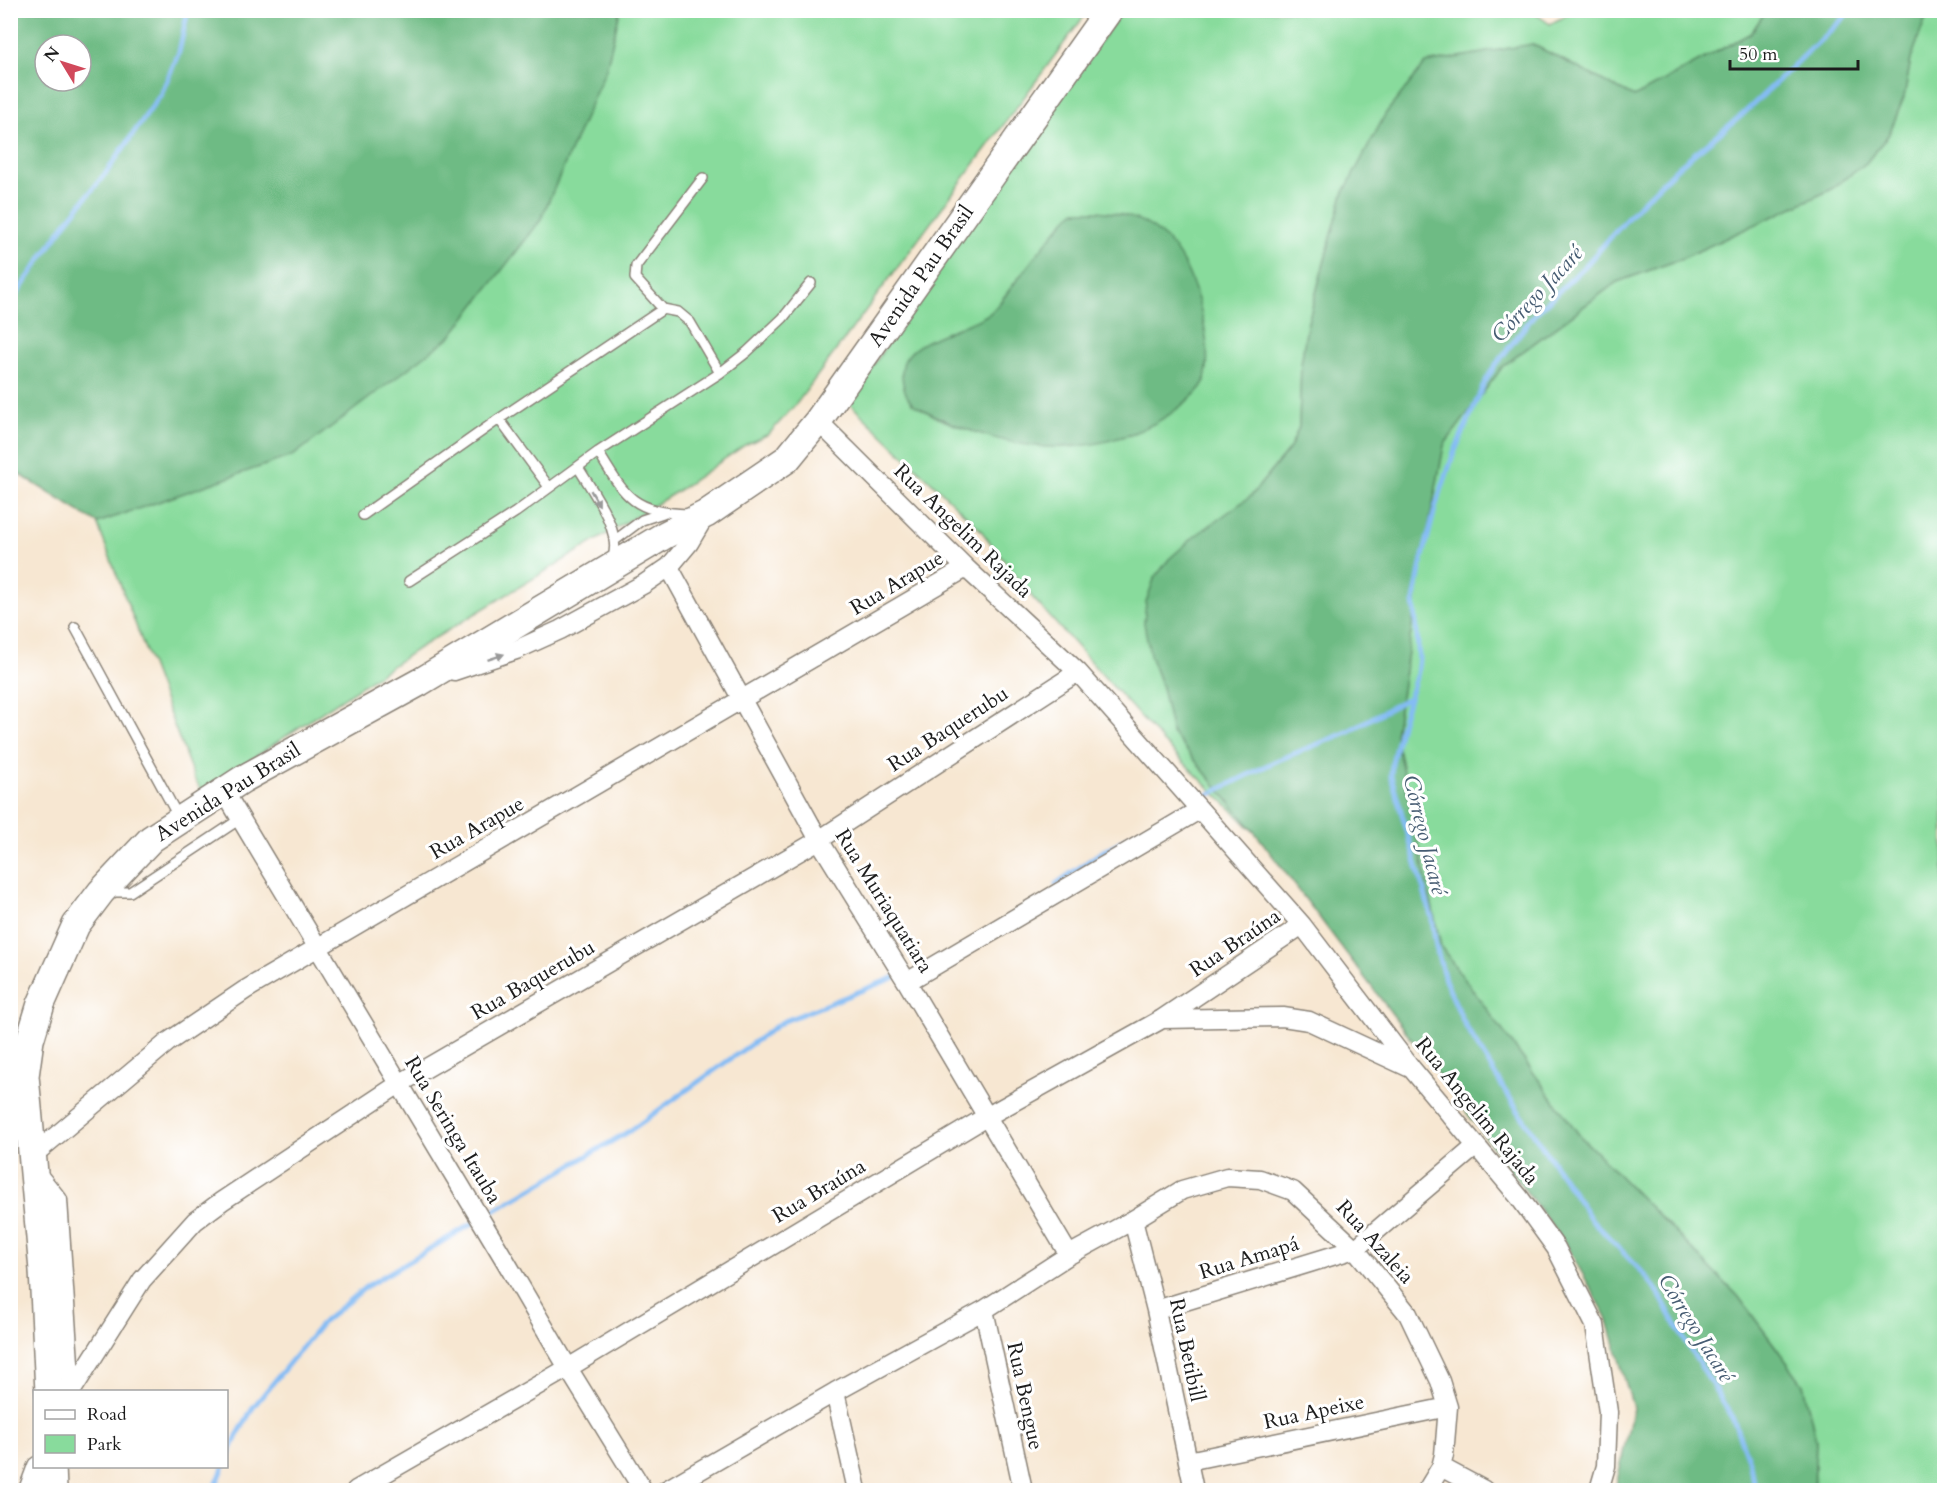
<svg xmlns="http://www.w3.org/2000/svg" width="1955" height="1501" viewBox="0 0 1955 1501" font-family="Cardo,serif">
	<rect width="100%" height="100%" fill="#fff"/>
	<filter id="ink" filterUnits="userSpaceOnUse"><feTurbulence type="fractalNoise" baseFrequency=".0167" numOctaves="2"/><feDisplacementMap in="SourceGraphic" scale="12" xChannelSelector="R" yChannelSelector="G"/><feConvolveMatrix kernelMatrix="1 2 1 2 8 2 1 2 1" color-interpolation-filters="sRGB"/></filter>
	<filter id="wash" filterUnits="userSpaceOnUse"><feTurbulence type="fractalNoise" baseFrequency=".008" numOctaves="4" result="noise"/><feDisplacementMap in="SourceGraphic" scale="24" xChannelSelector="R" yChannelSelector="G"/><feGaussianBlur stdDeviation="1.35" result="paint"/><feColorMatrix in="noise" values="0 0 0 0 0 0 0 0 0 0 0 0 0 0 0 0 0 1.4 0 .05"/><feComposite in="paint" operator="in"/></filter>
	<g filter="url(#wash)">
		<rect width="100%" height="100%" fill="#f7e7d2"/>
		<path fill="#88db9c" stroke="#527c5c" stroke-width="1.5" fill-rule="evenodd" d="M1530,10L1550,24L1574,11H1766L1751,33L1634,97L1532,44L1361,164L1343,194L1307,326L1301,365L1299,427L1290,448L1251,496L1225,515L1150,655L1162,687L1172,733L1257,835L1163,742L1032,597L979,528L850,404L921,288L1122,11ZM1074,212L1188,272L1206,338L1205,381L1131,435L1063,447L969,430L940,419L912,403L949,331L975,322L992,312L1060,226Z
			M620,11H1088L797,403L769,434L745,445L676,492L422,646L202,792L194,778L97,523L294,455L606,69Z
			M1933,11H1944V1490H1814L1816,1440L1803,1384L1738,1296L1580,1136L1441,947L1395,735L1422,562L1444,445L1503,366L1617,282L1681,259L1830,190L1866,163L1889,134L1904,97L1911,59L1924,22Z"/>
		<path fill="#6ebb84" stroke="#456c50" stroke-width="1.5" fill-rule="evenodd" d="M11,10H620V11L606,69L540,221L451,336L294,455L97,523L11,469ZM45,45H81V81H45Z
			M1766,11H1933L1924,22L1911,59L1904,97L1889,134L1866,163L1830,190L1681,259L1617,282L1503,366L1444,445L1422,562L1395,735L1441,947L1580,1136L1738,1296L1803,1384L1816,1440L1814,1490H1615L1633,1408L1607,1317L1565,1243L1257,835L1172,733L1162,687L1150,655L1144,623L1146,602L1154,579L1169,559L1195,536L1251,496L1290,448L1299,427L1301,365L1307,326L1343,194L1386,113L1426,63L1532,44L1634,97L1751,33Z
			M1074,211C1122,209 1160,219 1184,264C1199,292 1213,348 1205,379C1202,390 1189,399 1181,406C1149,432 1104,446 1063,447C1019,449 962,431 924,410C921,408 915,406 912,403C904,395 900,376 903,365C909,338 970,328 990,313C999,306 1006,294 1013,285C1033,260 1051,234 1074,211Z"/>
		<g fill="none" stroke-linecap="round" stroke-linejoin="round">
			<path stroke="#84bcf4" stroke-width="5" d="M10,304L65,224L108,170L161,94L179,52L188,10
				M1198,800L1276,761L1345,733L1410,697
				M1056,884L1100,853L1189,804
				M226,1461L237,1436L254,1406L323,1322L367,1286L631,1130L782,1022L898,976
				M214,1490L224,1466
				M1754,1490L1750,1464L1732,1417L1682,1336L1658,1292L1645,1275L1591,1219L1505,1091L1465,1025L1445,980L1436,947L1432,919L1391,776L1392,763L1402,720L1417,674L1419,659L1414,601L1421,564L1436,505L1454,453L1484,384L1494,367L1534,315L1585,266L1640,204L1678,167L1741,116L1852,10"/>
		</g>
	</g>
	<g filter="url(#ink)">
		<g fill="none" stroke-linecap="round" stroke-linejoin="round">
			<g stroke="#8a8277" stroke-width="12">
				<path id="service" d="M663,309L635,278L636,266L703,178
					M499,419L549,487
					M598,452C625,496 632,512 688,514
					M578,467C592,491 624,532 612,560
					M363,515L499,419L663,309L678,312L690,322L720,373
					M614,541L642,520L663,513
					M409,581L516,512L598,452L720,373L747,352L783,318L811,283
					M75,627L179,818
					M109,892H130L240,819"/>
			</g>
			<g stroke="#8a8277" stroke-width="21">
				<path id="minor" d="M818,421L966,568L1078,672L1302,925L1412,1069L1519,1197L1556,1248L1595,1325L1608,1412L1606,1466L1599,1490
					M669,567L819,840L907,982L1069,1255
					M454,671L516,650L560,630L644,584L669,567L689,543L705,516
					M224,791L506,1262L568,1368L643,1490
					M907,982L1199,810
					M1162,1019L1283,1017L1309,1021L1408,1067
					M10,1048L25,1076
					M32,1156L168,1042L245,990L966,568
					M33,1169L58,1200L71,1392
					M1133,1220L1156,1310L1194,1490
					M984,1310L1023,1490
					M1156,1310L1355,1249L1476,1146
					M71,1392L142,1280L195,1221L222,1201L399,1084L819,840L1078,672
					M835,1392L857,1490
					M1188,1461L1448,1407
					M1441,1467L1484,1490
					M28,1490L37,1466
					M356,1490L568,1368L986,1117L1162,1019L1302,925
					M666,1490L835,1392L984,1310L1069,1255L1133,1220L1182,1190L1227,1177L1260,1179L1293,1191L1355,1249L1408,1314L1440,1381L1448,1407L1444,1455L1441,1467L1427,1490"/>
			</g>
			<g stroke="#8a8277" stroke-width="30">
				<path id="secondary" d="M49,1392L43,1270L25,1076L30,1040L41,1004L76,925L101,892L151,839L243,779L420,682L665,535L706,514L787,459L818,421L1109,10
					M52,1466L53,1490"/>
			</g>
			<use href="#service" stroke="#fff" stroke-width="9"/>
			<use href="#minor" stroke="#fff" stroke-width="18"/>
			<use href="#secondary" stroke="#fff" stroke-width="27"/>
		</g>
		<defs><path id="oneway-solid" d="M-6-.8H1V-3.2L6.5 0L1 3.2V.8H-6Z" transform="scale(1.5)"/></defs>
		<g fill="#999">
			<use href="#oneway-solid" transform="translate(595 498) rotate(60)"/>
			<use href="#oneway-solid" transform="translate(496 657) rotate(-19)"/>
		</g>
	</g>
	<g text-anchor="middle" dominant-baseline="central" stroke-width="6" stroke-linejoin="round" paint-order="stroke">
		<g font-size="21" fill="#1c1c1c" stroke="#fff">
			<text transform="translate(921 276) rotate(-55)">Avenida Pau Brasil</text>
			<text transform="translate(963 531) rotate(44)">Rua Angelim Rajada</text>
			<text transform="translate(897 583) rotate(-31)">Rua Arapue</text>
			<text transform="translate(948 729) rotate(-33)">Rua Baquerubu</text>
			<text transform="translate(228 792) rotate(-32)">Avenida Pau Brasil</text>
			<text transform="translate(477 828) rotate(-30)">Rua Arapue</text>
			<text transform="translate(884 901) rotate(58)">Rua Muriaquatiara</text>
			<text transform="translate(1235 943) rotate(-34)">Rua Braúna</text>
			<text transform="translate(533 980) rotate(-30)">Rua Baquerubu</text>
			<text transform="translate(1477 1111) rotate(51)">Rua Angelim Rajada</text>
			<text transform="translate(453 1130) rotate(59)">Rua Seringa Itauba</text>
			<text transform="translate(819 1191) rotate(-31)">Rua Braúna</text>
			<text transform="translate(1375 1242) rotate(48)">Rua Azaleia</text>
			<text transform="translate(1249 1258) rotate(-17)">Rua Amapá</text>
			<text transform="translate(1187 1350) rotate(78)">Rua Betibill</text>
			<text transform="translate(1025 1396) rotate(78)">Rua Bengue</text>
			<text transform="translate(1314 1412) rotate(-12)">Rua Apeixe</text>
		</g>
		<g font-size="22" font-style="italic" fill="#465c72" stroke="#fff">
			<text transform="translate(1537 294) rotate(-47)">Córrego Jacaré</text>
			<text transform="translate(1425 835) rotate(76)">Córrego Jacaré</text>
			<text transform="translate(1696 1328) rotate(58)">Córrego Jacaré</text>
		</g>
	</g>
	<rect width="1955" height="1501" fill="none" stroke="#fff" stroke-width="36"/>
	<rect x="33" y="1390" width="195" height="78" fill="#ffffff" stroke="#a4a4a4" stroke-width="1.5"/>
	<rect x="45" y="1410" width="30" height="9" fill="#ffffff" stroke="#a4a4a4" stroke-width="1.5"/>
	<text x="87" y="1420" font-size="18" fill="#1c1c1c">Road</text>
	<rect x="45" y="1435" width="30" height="18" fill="#88db9c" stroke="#a4a4a4" stroke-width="1.5"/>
	<text x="87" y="1450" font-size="18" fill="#1c1c1c">Park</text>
	<g transform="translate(63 63) rotate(308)"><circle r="28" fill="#ffffff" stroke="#a4a4a4" stroke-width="1.5"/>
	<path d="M0-4.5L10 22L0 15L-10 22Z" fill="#d1495b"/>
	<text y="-9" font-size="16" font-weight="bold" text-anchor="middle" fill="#1c1c1c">N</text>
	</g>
	<path d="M1730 60v9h128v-9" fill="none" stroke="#1c1c1c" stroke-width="3"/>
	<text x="1739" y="60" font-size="18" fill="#1c1c1c" stroke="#ffffff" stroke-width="4.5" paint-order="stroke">50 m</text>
</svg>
